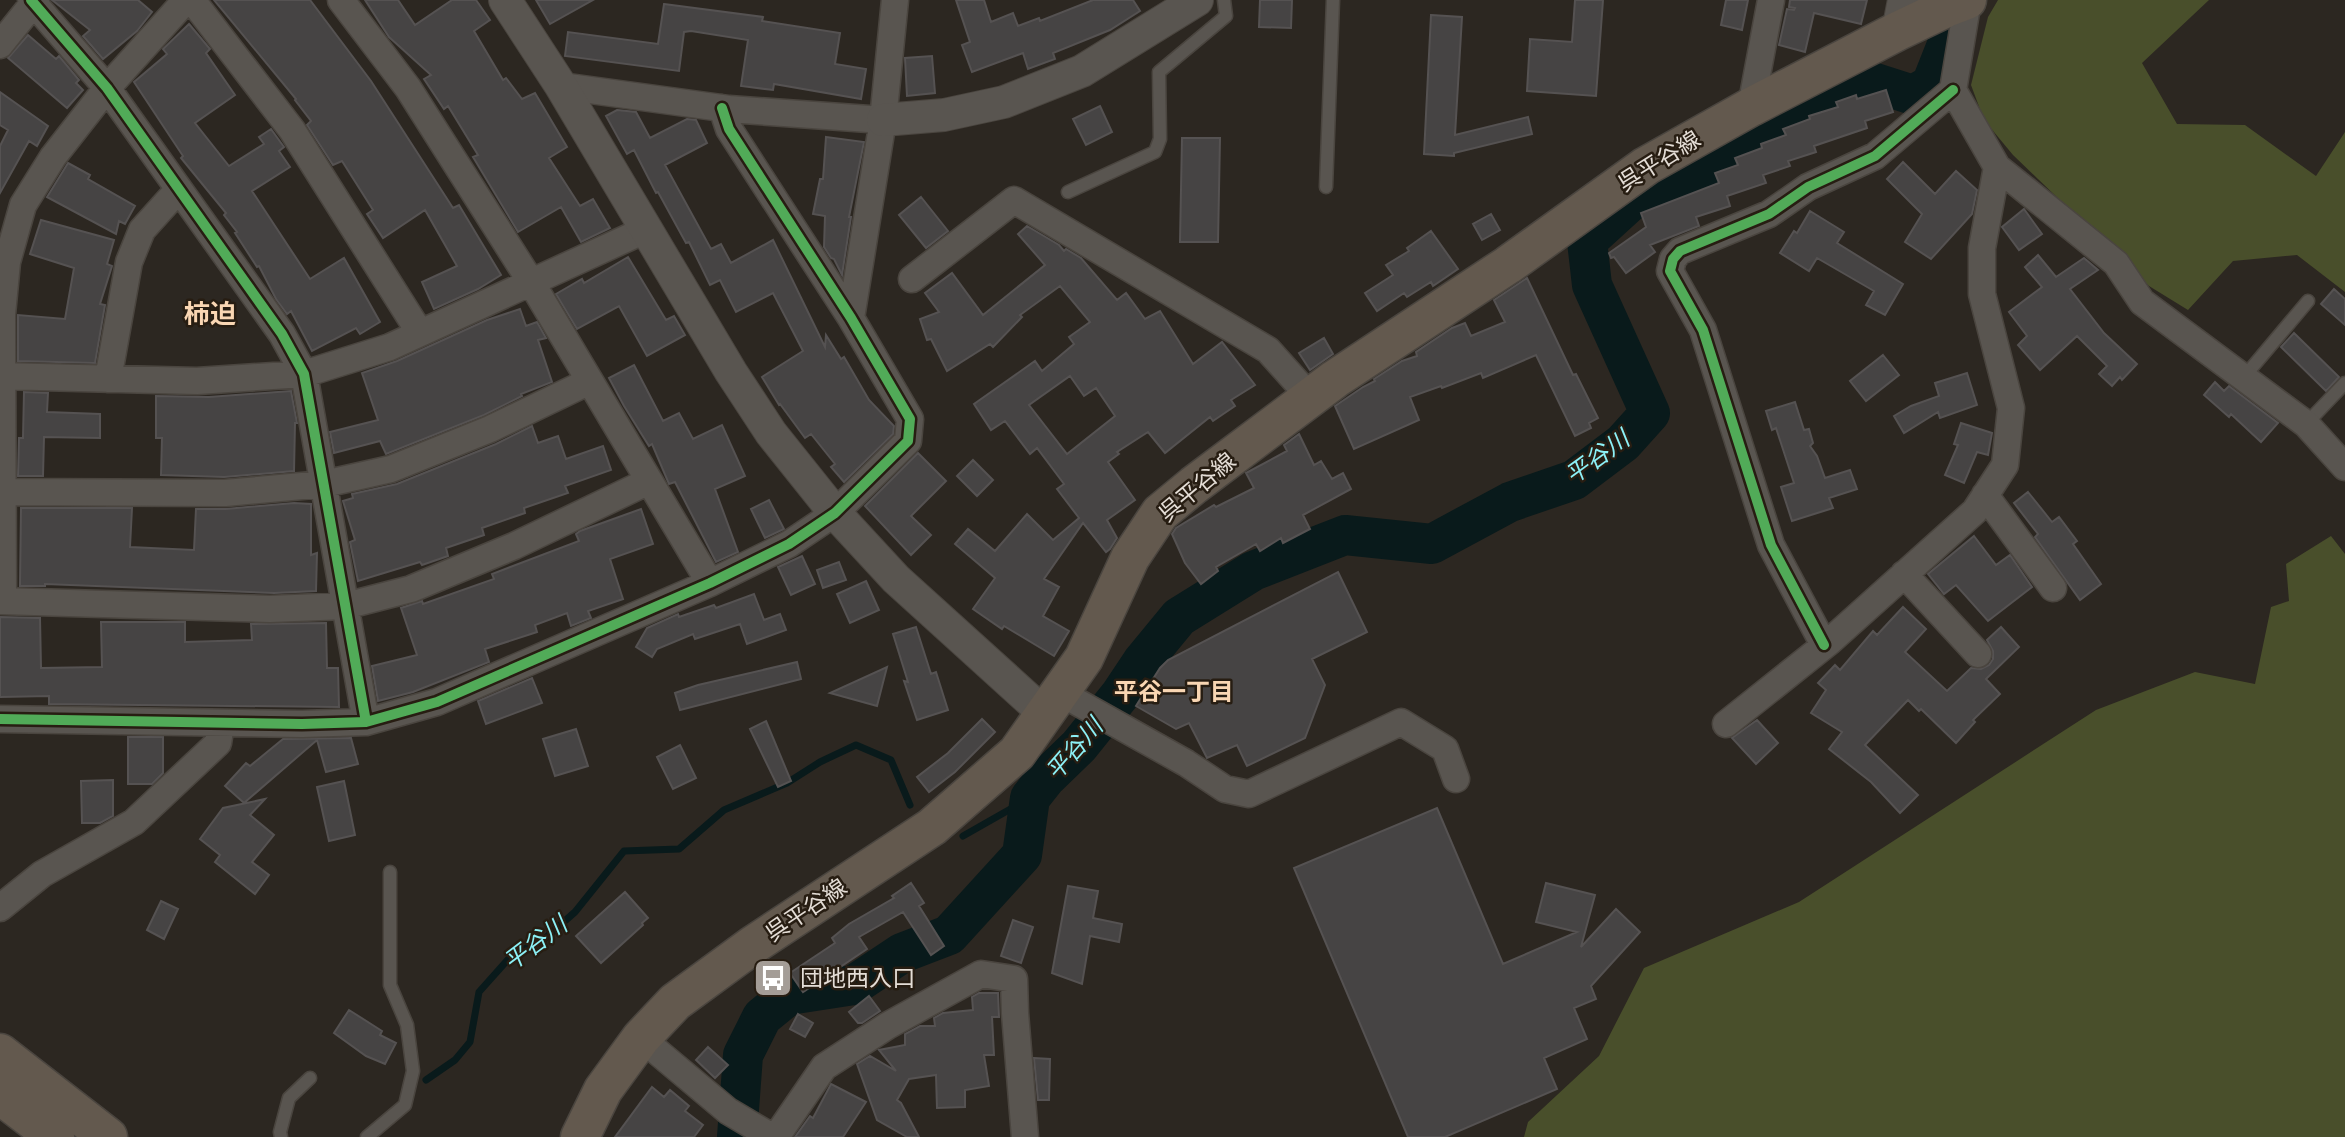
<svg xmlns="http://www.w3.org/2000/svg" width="2345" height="1137" viewBox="0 0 2345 1137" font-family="Poppins,'Noto Sans JP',sans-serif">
	<rect width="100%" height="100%" fill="#2c2721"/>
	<path fill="#494f2b" d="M1998,0H2209L2142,63L2177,124L2245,125L2316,176L2345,132V292L2297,255L2233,261L2188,310L2149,286L2013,155L1984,120L1971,85L1988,17Z
		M2331,536L2345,554V1137H1524L1528,1122L1599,1056L1644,968L1799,902L2096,710L2195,672L2255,684L2271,607L2289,601L2286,564Z"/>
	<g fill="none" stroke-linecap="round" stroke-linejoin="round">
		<path stroke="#091a1b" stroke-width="7" d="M963,836L1030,798
			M426,1080L455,1060L470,1042L479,992L513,954L542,941L575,912L624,851L679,849L724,810L787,783L820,762L856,745L891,760L910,805"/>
		<path stroke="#091a1b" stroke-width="40" d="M737,1137L743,1055L762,1017L789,995L854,985L902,953L949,935L1022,855L1030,798L1045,779L1079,746L1120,695L1142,662L1179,617L1253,571L1345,535L1432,544L1510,502L1574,480L1623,443L1650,413L1592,285L1587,241L1633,199L1679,182L1860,78L1913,95L1931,85L1948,42"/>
	</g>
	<path fill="#464444" stroke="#555252" stroke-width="2" fill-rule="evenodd" d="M52,0H138L152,12L137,31L103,59L83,36L90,30Z
		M214,0H310L371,81L453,208L459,205L501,275L478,289L434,309L422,282L457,266L425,210L383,238L367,214L373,210L342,161L333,165L307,125L311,121L295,100L296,99Z
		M365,0H398L415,25L452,0H476L490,20L474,31L503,80L506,78L522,99L535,93L567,147L549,158L580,206L593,199L610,228L581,242L561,207L518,232L473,157L478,155L448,106L444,109L424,79L431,75L389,37Z
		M536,0H593L550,24Z
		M956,0H984L991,22L1013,13L1018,26L1039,18L1040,21L1093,0H1133L1140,11L1110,30L1053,53L1055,59L1028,69L1023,53L972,72L962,45L970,42Z
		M1260,0H1292L1291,28L1259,27Z
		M1575,0H1603L1596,96L1527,91L1530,39L1572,42Z
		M1726,0H1748L1742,30L1721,25Z
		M1790,0H1867L1861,24L1814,13L1805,52L1779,45L1787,9L1794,10L1795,8L1789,7Z
		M664,4L763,17L762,21L840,33L835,64L866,69L861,99L774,84L773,90L741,86L748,40L691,31L684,32L679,71L565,56L568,32L658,44Z
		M1431,15L1462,17L1455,135L1528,117L1532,134L1454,153V156L1424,154Z
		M189,24L210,49L206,53L235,95L195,123L229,166L264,144L259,137L271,129L284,147L279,151L290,167L252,191L310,279L344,258L380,322L360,334L356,328L312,351L291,311L287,314L276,299L259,266L257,267L235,233L237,232L224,215L226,213L181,158L183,156L134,82L167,54L163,49Z
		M28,35L56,59L59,56L79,80L76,83L83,90L67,108L8,58Z
		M932,56L935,93L907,96L905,58Z
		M1886,90L1893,112L1865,121L1867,128L1814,146L1816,152L1788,161L1790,166L1763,175L1766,183L1727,196L1730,206L1696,217L1699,226L1650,245L1655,252L1626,273L1614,257L1611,258L1609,253L1646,227L1641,213L1719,183L1715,173L1738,165L1735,158L1762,148L1761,144L1786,135L1783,129L1810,119L1809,116L1838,107L1836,102L1856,95L1857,99Z
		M0,92L48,126L37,146L29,141L0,193V146L8,130L0,125Z
		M1100,106L1112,132L1086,145L1073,119Z
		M617,110L636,112L650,138L687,119L696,120L707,143L665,165L711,249L721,244L731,263L773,240L825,347L826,335L841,359L844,357L869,400L894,426L893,434L844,482L831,467L835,464L811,434L805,438L780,404L779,405L762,377L803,351L773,293L736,312L720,280L710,285L689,242L686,243L658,192L656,193L634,150L627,154L606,116Z
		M826,137L864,142L849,217H851L842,275L834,259L831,258L824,247L825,216L813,214L820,179H823Z
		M1182,138H1220L1218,242H1180Z
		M1903,162L1935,194L1956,171L1977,190L1972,214L1931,259L1905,242L1922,214L1887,179Z
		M68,163L90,175L88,179L135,206L125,224L119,221L116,234L47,197Z
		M921,197L948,231L926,248L899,215Z
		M2024,209L2042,234L2019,250L2002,227Z
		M1810,211L1844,232L1837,243L1903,284L1885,315L1866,305L1874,291L1817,258L1809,271L1780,253L1794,231L1797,233Z
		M1491,214L1500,230L1482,240L1473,224Z
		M41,220L114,240L107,264L112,266L100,304L105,305L95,363L18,361V315L65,319L74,268L30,254Z
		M1027,226L1059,245L1064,251L1066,249L1081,258L1117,300L1126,293L1145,319L1160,311L1193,364L1222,342L1255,385L1231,400L1235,406L1213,421L1210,417L1165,453L1148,432L1117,452L1119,454L1108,462L1135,500L1107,520L1117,538L1110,549L1106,552L1083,523L1044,579L1059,587L1043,616L1069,631L1054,656L1004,626L1002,629L973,609L995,578L955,544L968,529L995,551L1027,514L1053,540L1079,518L1057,489L1064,484L1037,448L1030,454L1005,421L991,430L974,404L1035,361L1042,371L1074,344L1069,337L1090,322L1060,286L1020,315L1022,317L993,347L990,344L947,371L931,339L927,340L920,319L939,312L925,293L952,273L983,315L1045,265L1018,234ZM1070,376L1084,396L1096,388L1115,416L1067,454L1029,405Z
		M1431,231L1458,269L1433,286L1431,282L1407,297L1404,293L1377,311L1365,293L1393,275L1386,265L1409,251L1407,248Z
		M2038,255L2056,277L2084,258L2098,270L2070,289L2104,333L2137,364L2122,380L2120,377L2112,386L2099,374L2107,366L2077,336L2040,370L2018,345L2027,336L2009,312L2042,287L2025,267Z
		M628,257L666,320L674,316L685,335L647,356L619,306L577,329L556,294L582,279L584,283Z
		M1527,278L1573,375L1576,374L1598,418L1589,423L1591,428L1575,436L1536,355L1483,378L1481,373L1442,388L1441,386L1410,397L1419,420L1354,449L1335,406L1363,387L1375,381L1374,379L1402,361L1417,356L1416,352L1452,328L1465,323L1471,336L1505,322L1494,300Z
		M2334,289L2345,299V325L2321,304Z
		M520,309L526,326L537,322L546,338L538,340L552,382L521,394L522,396L484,415L386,454L380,441L334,453L330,432L378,420L362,373L397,361L487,320Z
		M2294,333L2339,377L2326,391L2281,347Z
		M1324,338L1333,354L1310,370L1299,353Z
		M1883,355L1899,375L1866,401L1850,381Z
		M634,365L663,421L679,413L693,439L722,425L745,476L715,489L738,552L716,562L675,482L669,484L652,444L649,446L624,406L609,378Z
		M1967,373L1977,405L1940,418L1938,412L1904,433L1894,416L1911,406L1939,396L1935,383Z
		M2215,382L2224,391L2229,386L2278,423L2261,442L2231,414L2229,417L2204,395Z
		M291,391L297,423H295L294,471L224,477L161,475L162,438H156V396L209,397Z
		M24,392L48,393L47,412L100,414V438L44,437L43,476H18L19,438H23Z
		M1795,402L1804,430L1809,429L1813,443L1810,446L1817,456L1825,478L1850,470L1857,489L1829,498L1833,508L1792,521L1781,487L1794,483L1776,428L1772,430L1766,411Z
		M1961,423L1992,433L1988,455L1977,452L1964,483L1945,475L1958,445L1954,444Z
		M532,426L538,443L558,436L566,459L603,446L611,470L565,486L568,493L524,508L525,513L482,528L484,535L446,548L448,556L422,565L420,562L358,581L350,542L355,540L343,501L353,498L352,494L397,484L496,444Z
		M1299,434L1314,465L1321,461L1332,479L1343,473L1351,489L1303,515L1310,529L1283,543L1281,538L1260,551L1256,544L1216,567L1218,571L1201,584L1185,563L1172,534L1176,528L1214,505L1216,507L1254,488L1246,473L1287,451L1284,445Z
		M918,453L946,481L911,516L931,535L911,555L865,506Z
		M973,460L993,480L977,496L957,476Z
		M2028,492L2052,522L2059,517L2077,541L2073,544L2101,584L2080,600L2035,537L2038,534L2014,503Z
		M769,500L784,529L765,538L751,509Z
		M294,503L311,504V555L317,553L316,591L274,593L45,584V586H20L21,508H132L130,547L194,550L196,509H226Z
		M641,509L653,544L610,559L623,599L588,611L591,618L571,626L567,613L535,625L537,632L485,649L489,662L413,692L378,701L372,666L417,655L401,608L422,601L423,604L494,579L492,574L579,541L576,534L580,531Z
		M1974,536L1996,565L2010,555L2032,587L1988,621L1956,585L1944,594L1928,574Z
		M802,556L815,584L791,595L778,567Z
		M839,562L846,580L823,588L817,570Z
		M1338,572L1367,632L1312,659L1325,685L1305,738L1247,766L1237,745L1207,758L1189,723L1176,729L1136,706L1160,668L1168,660Z
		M866,581L879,610L850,623L837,594Z
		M754,594L764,620L780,614L786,630L747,644L740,624L695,639L693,634L657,649L652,657L636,647L647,628L678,614L679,617L714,605L716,608Z
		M1903,607L1926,629L1905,652L1947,691L1971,668L1981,669L1989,665L1993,659V651L1987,640L2001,627L2019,647L1986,679L2000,694L1973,720L1975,722L1956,743L1921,709L1919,711L1908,700L1865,745L1918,795L1900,813L1871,782L1829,749L1842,732L1811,713L1826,690L1818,683L1835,665L1840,670L1873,631L1877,635Z
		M0,617L40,618L41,668L102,667L101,622H185V642L252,640L251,624L326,623L327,668H338L339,707L49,704V696L0,697Z
		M916,627L931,674L936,672L948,710L917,720L904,681L908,682L893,634Z
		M797,662L801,679L680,710L675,693L698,685Z
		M887,667L877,706L830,693Z
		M532,678L542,703L486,724L478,701Z
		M982,719L995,732L955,772L929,792L917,777L948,753Z
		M1757,720L1778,743L1756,764L1732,738Z
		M766,721L791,781L778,787L750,729Z
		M576,729L588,766L555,776L543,739Z
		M128,737H163V773L152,784H128Z
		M351,738L358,764L326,772L317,740L244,803L225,786L246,763L250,766L283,739Z
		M680,745L696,778L673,789L657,757Z
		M113,780V816L100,823H82L81,781Z
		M344,781L355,835L329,841L317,787Z
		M265,799L250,815L274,835L252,862L269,875L255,894L215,862L220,855L200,839L223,808Z
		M1437,808L1503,964L1577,932L1536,922L1546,883L1595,895L1581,947L1616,909L1640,932L1591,986L1596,999L1574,1008L1587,1039L1544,1058L1557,1089L1445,1137H1408L1294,868Z
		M911,883L924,903L919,906L944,946L931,955L903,912L859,937L867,949L803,992L790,973L835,943L832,938L849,924L894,898L892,896Z
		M1068,886L1098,891L1093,918L1122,924L1119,942L1090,936L1082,984L1052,973Z
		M625,892L648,918L642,923L643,925L601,963L576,936Z
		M161,901L178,909L164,939L147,930Z
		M1013,920L1033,927L1021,963L1001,956Z
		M979,993H998L999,1017H992L994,1055H984L989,1086L965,1090V1107L937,1108L936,1075L909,1079L897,1100L901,1103L919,1137H907L877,1120L857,1064L870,1056L896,1071L879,1050L905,1045V1034L920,1026H935L934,1018L943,1013L973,1010L972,997Z
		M869,996L880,1011L862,1023H858L849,1012Z
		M349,1010L382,1031L380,1035L396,1043L385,1064L366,1056L334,1033Z
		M798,1014L813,1023L805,1037L790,1029Z
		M708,1047L728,1065L715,1078L696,1060Z
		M1034,1058L1050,1059L1049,1100H1038Z
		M831,1084L866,1102L843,1137H795L810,1116L813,1118Z
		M652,1087L664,1097L670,1090L689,1106L685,1111L703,1125L694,1137H615Z"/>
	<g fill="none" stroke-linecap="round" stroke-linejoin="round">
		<g stroke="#4a453f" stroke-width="15">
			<path id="service" d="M1326,187L1333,0
				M1068,192L1155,152L1160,139L1159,72L1226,16L1224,0
				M2244,377L2308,301
				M2306,424L2345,383
				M281,1137L280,1132L289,1098L310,1078
				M367,1137L405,1105L413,1071L407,1025L390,985V872"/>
		</g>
		<g stroke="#4a453f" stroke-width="29">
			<path id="minor" d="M31,0L107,88L282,334L304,374L366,722
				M192,0L292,130L420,333
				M341,0L408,88L531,282L710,583
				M1968,0L1953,90L1997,167L2116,263L2142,302L2306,424L2345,467
				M0,45L36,0
				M561,86L729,109L883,120
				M1751,107L1771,0
				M912,279L1014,200L1268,350L1311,398
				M851,318L883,120L895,0
				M0,376L197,381L304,374L390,347L645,230
				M108,379L129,262L142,230L179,189
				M3,492L225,493L324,484L391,469L490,429L590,381
				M1985,495L2053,588
				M1904,574L1978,654
				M0,601L270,609L345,606L411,589L514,546L649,481
				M3,601L2,314L7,262L23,205L53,157L107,88L186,0
				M1824,645L1771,545L1703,330L1670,271L1673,259L1680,251L1769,214L1808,187L1875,156L1953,90
				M1061,693L1186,763L1225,789L1249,794L1401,722L1445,749L1456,779
				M0,719L302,724L366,722L437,702L710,583L789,544L835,513L908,441L910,419L851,318L729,129L722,108
				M1726,724L1829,642L1975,511L2005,465L2011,408L1982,294V248L1997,167
				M0,908L42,874L134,822L218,743L221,724
				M641,1038L728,1111L772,1137
				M776,1137L824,1067L887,1026L981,974L1014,979L1015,1013L1025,1137"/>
		</g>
		<g stroke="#4a453f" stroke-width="34">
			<path id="tertiary" d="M505,0L561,86L731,372L771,433L835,513L896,579L1045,714
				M1898,31L1904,0
				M883,120L944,115L1004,102L1082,71L1197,0"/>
		</g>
		<g stroke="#4a453f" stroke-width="41">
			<path id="primary" d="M0,1053L108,1137
				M0,1095L55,1137
				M580,1137L603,1090L641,1038L675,1002L753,945L932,827L1017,753L1084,658L1130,558L1160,513L1194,485L1335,379L1508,265L1646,166L1751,107L1898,31L1946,8L1967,0"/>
		</g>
		<use href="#service" stroke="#595550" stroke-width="12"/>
		<use href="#minor" stroke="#595550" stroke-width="26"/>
		<use href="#tertiary" stroke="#595550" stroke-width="32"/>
		<use href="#primary" stroke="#63594e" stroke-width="38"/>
		<g stroke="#271d12" stroke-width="15">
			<path id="cycleway" d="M31,0L107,88L282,334L304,374L366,722
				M1824,645L1771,545L1703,330L1670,271L1673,259L1680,251L1769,214L1808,187L1875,156L1953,90
				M0,719L302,724L366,722L437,702L710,583L789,544L835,513L908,441L910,419L851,318L729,129L722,108"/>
		</g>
		<use href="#cycleway" stroke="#51ab58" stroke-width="10"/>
	</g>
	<defs>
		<g id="bus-square" transform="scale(2.0125)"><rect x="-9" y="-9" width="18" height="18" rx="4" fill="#a49d97" stroke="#271d12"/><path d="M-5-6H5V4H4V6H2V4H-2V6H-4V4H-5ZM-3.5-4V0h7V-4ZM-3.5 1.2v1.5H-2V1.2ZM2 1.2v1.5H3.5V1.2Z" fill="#fff"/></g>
	</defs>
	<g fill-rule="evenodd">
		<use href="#bus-square" x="773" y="978"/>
	</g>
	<g text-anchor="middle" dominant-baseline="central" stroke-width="5" stroke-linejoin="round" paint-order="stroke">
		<g font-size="23" fill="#e4ddd6" stroke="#271d12">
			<text transform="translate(1659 161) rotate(-32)">呉平谷線</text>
			<text transform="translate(1197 487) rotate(-40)">呉平谷線</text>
			<text transform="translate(806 910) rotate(-34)">呉平谷線</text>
		</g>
		<g font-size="23" fill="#e4ddd6" stroke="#271d12" text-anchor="start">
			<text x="800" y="978">団地西入口</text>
		</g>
		<g font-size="24" font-style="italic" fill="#8cf1f7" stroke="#271d12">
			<text transform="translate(1597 457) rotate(-36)">平谷川</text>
			<text transform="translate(1074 749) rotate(-49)">平谷川</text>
			<text transform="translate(535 943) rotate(-37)">平谷川</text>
		</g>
		<g font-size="24" font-weight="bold" fill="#f9d6b3" stroke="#271d12">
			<text x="1174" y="691">平谷一丁目</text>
		</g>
		<g font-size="26" font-weight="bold" fill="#f9d6b3" stroke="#271d12">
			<text x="210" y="314">柿迫</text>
		</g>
	</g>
</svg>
